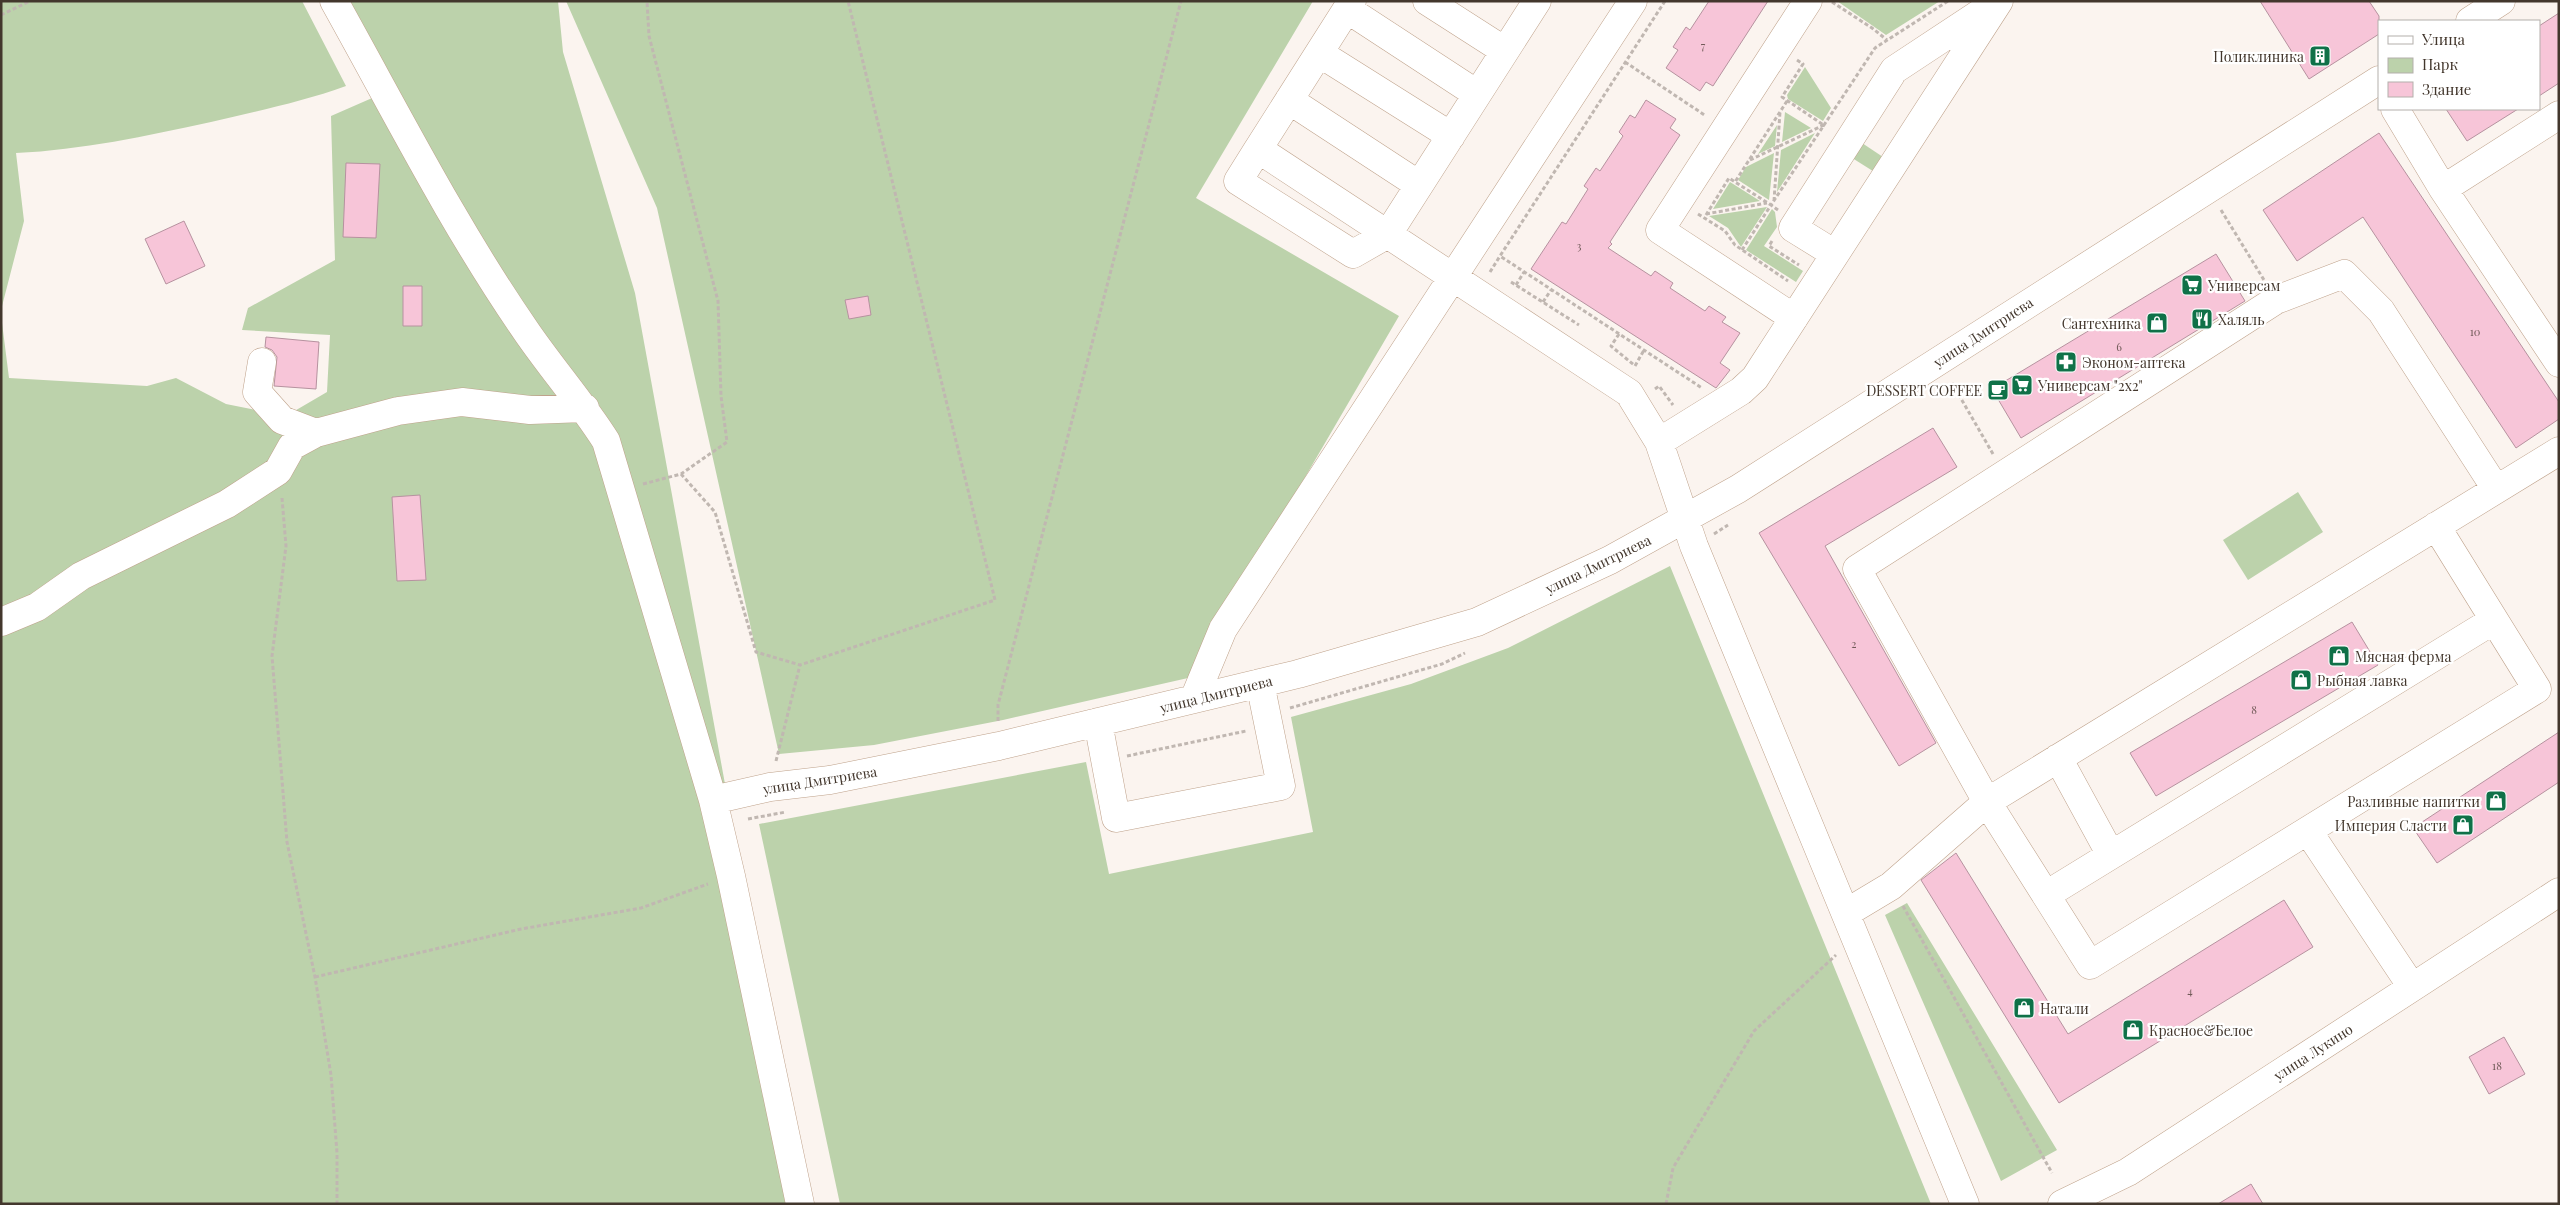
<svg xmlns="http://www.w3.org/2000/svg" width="2560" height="1205" viewBox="0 0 2560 1205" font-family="'Playfair Display',serif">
	<rect width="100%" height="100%" fill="#fbf4ef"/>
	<path fill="#bcd2ab" d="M1,1H302L346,86C302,102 257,111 211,122C146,136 82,150 16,153L24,221L1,310Z
		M350,1H558L563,52L635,293L802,1204H1V315L9,378L147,386L176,378L226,404L286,416L327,392L330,335L242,330L248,308L335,260L331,116L395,88Z
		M566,1H1313L1196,198L1399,316L1188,678L1003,720L874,745L779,754L657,208Z
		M1837,1H1940L1886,35Z
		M1805,67L1831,108L1823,121L1788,99L1787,95Z
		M1785,112L1811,128L1782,142Z
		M1777,125L1775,146L1758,154Z
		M1815,133L1777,192L1781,150Z
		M1859,141L1886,159L1876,173L1849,156Z
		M1774,153L1769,200L1738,180L1746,167Z
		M1730,182L1760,201L1713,209Z
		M1767,207L1741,247L1728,228L1709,216Z
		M1772,209L1775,212L1777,227L1764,246L1803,271L1796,282L1746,250Z
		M2298,492L2323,532L2248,580L2223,540Z
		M1670,566L1931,1204H840L759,824L1086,762L1109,874L1313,832L1291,717L1411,684L1508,648Z
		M1907,903L2057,1150L2001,1181L1885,915Z"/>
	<path fill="#f7c5d8" stroke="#b6929f" d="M1709,1H1768L1713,86L1706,82L1700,91L1666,68L1678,50L1673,47L1686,27L1690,30Z
		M2260,1H2369L2379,16V34L2309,79Z
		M2559,13V83L2539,96V26Z
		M1646,100L1676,119L1670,128L1680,135L1610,242L1612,244L1608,248L1651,276L1655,271L1673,283L1670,288L1705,311L1709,306L1726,317L1722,322L1740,333L1720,363L1730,370L1716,388L1531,269L1562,222L1566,224L1588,189L1584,186L1596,168L1600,171L1623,136L1619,132L1630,115L1635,118Z
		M2446,109H2518L2467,141Z
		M2379,133L2559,402V419L2516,448L2363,217L2297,261L2263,210Z
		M346,163L380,164L376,238L343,237Z
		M184,221L205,266L166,284L145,239Z
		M2216,254L2245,301L2021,438L1992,389Z
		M403,286H422V326H403Z
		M868,296L871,315L849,319L845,300Z
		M266,337L319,342L316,389L274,386L277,357L272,350L265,347Z
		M1933,428L1957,467L1825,546L1936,743L1899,766L1759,533Z
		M420,495L426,580L397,581L392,497Z
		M2352,622L2378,665L2156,796L2130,753Z
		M2559,732V782L2437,863L2413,828Z
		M1956,853L2068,1034L2284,900L2313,947L2059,1103L1921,880Z
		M2504,1037L2525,1074L2489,1094L2469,1057Z
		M2251,1184L2263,1204H2218Z"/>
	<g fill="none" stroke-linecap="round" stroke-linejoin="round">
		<g stroke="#bfa28b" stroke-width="29">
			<path id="minor" d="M334,1C396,112 454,227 526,331C552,369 582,403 606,441L713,800L731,876L800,1204
				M1352,1L1258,149L1629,393L1659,442L1694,546L1965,1204
				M1427,1L1505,51
				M1347,9L1477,94
				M2470,21L2501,1
				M1319,53L1451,136
				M1289,100L1419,185
				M2395,109L2443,189L2559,363
				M1258,149L1238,181L1353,254L1388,234L1537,1
				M2443,189L2559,115
				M1835,254L1793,228L1894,70L1991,6
				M1794,318L1660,230L1808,1
				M262,362L257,392L282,420L316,433
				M1659,442L1741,391L1755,378L1999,1
				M2436,526L2537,689L2090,965L1987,802L1857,569L2276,300L2344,274L2381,311L2496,489
				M1,622L37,607L81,576L227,504L278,471L292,446L316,433L398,411L462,402L530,410L585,408
				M1194,699L1223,629L1633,1
				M1098,722L1116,818L1281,786L1260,683
				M2058,758L2106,846
				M713,800L770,787L830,780L999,746L1298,674L1477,622L1610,560L1738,489L2379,80
				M2308,831L2412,987
				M2046,895L2494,620
				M1846,913L1891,886L1987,802L2559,451
				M2062,1204L2128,1172L2559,892"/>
		</g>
		<path stroke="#c0b7b1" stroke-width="3" stroke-dasharray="4 2.5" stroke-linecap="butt" d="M1665,1L1500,256L1702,388
			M1832,2L1872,28L1887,40
			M1,15L30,1
			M1797,60L1803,64L1782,97L1825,126
			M1625,62L1706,116
			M1750,160L1824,125
			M1774,201L1780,112
			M1778,210L1771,205L1875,48L1948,1
			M2221,210L2264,280
			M1698,214L1725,231L1735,245L1788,281
			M1706,214L1767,203
			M1706,215L1729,178L1735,182
			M1772,241L1769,246L1799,265
			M1742,250L1771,205L1735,182L1787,101
			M1490,272L1500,256
			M1511,282L1579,325
			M1516,285L1524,272
			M1543,302L1551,290
			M1619,334L1611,346L1634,365
			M1635,366L1644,350
			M1952,383L1993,454
			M1655,389L1659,386L1673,405
			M681,474L715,512L756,652L800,665L995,600L848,1
			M643,484L681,474L727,442L721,396L718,301L649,36L647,1
			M282,498L286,546L272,656L287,842L315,977L331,1075L337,1153V1204
			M1714,534L1728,525
			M1290,708L1442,664L1465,653
			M998,721V705L1181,1
			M1127,756L1246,731
			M776,761L800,665
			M748,819L786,812
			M1903,906L2052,1173
			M315,977L521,929L641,908L708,884
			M1666,1204L1673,1168L1754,1031L1836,955"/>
		<use href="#minor" stroke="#fff" stroke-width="28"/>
	</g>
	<defs>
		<g id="building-square" transform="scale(1.125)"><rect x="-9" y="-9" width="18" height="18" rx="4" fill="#0f7148" stroke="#fff"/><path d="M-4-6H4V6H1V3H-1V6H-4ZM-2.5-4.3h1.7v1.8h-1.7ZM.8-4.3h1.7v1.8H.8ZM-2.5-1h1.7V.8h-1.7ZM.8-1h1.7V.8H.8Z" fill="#fff"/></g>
		<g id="supermarket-square" transform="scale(1.125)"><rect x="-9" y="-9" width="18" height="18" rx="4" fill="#0f7148" stroke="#fff"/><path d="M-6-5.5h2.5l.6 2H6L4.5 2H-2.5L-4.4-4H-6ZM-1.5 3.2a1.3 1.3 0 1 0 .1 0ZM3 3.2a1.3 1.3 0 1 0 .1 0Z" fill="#fff"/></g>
		<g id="restaurant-square" transform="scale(1.125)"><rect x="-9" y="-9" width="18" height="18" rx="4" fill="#0f7148" stroke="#fff"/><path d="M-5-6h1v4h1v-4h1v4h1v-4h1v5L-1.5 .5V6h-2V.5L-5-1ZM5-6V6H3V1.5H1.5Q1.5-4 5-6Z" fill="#fff"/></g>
		<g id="shop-square" transform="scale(1.125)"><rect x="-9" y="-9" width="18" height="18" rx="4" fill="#0f7148" stroke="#fff"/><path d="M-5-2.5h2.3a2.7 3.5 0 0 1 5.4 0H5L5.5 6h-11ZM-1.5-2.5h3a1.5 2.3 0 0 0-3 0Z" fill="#fff"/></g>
		<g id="pharmacy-square" transform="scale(1.125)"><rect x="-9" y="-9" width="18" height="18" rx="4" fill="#0f7148" stroke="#fff"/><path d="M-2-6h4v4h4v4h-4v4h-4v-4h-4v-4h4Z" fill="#fff"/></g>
		<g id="cafe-square" transform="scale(1.125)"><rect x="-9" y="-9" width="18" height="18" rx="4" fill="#0f7148" stroke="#fff"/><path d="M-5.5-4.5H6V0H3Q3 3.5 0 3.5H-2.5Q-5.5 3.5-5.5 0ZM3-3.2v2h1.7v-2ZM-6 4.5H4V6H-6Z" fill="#fff"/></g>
	</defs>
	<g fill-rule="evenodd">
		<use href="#building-square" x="2320" y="56"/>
		<use href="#supermarket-square" x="2192" y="285"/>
		<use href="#restaurant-square" x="2202" y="319"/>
		<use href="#shop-square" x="2157" y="323"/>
		<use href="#pharmacy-square" x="2066" y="362"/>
		<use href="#supermarket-square" x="2022" y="385"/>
		<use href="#cafe-square" x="1998" y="390"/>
		<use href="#shop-square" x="2339" y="656"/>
		<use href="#shop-square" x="2301" y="680"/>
		<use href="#shop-square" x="2496" y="801"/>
		<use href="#shop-square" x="2463" y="825"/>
		<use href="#shop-square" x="2024" y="1008"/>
		<use href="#shop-square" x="2133" y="1030"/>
	</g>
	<g text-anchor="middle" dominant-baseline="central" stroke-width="4.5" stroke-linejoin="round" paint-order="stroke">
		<g font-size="11" fill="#705a58">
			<text x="1703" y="45">7</text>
			<text x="1579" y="245">3</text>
			<text x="2475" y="331">10</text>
			<text x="2119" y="346">6</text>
			<text x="1854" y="643">2</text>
			<text x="2254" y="709">8</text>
			<text x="2190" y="990">4</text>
			<text x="2497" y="1065">18</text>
		</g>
		<g font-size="14" fill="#43372d" stroke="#fff" text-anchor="start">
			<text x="2304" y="56" text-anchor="end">Поликлиника</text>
			<text x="2208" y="285">Универсам</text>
			<text x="2218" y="319">Халяль</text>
			<text x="2141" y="323" text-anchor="end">Сантехника</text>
			<text x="2082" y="362">Эконом-аптека</text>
			<text x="2038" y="385">Универсам "2x2"</text>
			<text x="1982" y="390" text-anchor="end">DESSERT COFFEE</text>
			<text x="2355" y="656">Мясная ферма</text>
			<text x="2317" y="680">Рыбная лавка</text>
			<text x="2480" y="801" text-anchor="end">Разливные напитки</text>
			<text x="2447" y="825" text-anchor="end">Империя Сласти</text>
			<text x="2040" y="1008">Натали</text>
			<text x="2149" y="1030">Красное&amp;Белое</text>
		</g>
		<g font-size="14" fill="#43372d" stroke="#fff">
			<text transform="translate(1983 332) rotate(-33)">улица Дмитриева</text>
			<text transform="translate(1598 564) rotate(-26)">улица Дмитриева</text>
			<text transform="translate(1216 694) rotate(-14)">улица Дмитриева</text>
			<text transform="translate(820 780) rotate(-9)">улица Дмитриева</text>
			<text transform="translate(2313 1052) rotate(-33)">улица Лукино</text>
		</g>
	</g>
	<rect width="2560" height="1205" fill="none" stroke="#43372d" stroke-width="5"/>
	<rect x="2378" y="20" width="162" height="90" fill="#ffffff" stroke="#b4afab"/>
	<rect x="2388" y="36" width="25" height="8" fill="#ffffff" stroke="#b4afab"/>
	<text x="2422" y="45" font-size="15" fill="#43372d">Улица</text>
	<rect x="2388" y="58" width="25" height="15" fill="#bcd2ab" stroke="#b4afab"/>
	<text x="2422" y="70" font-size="15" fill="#43372d">Парк</text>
	<rect x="2388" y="82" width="25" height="15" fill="#f7c5d8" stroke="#b4afab"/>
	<text x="2422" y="95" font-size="15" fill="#43372d">Здание</text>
</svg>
